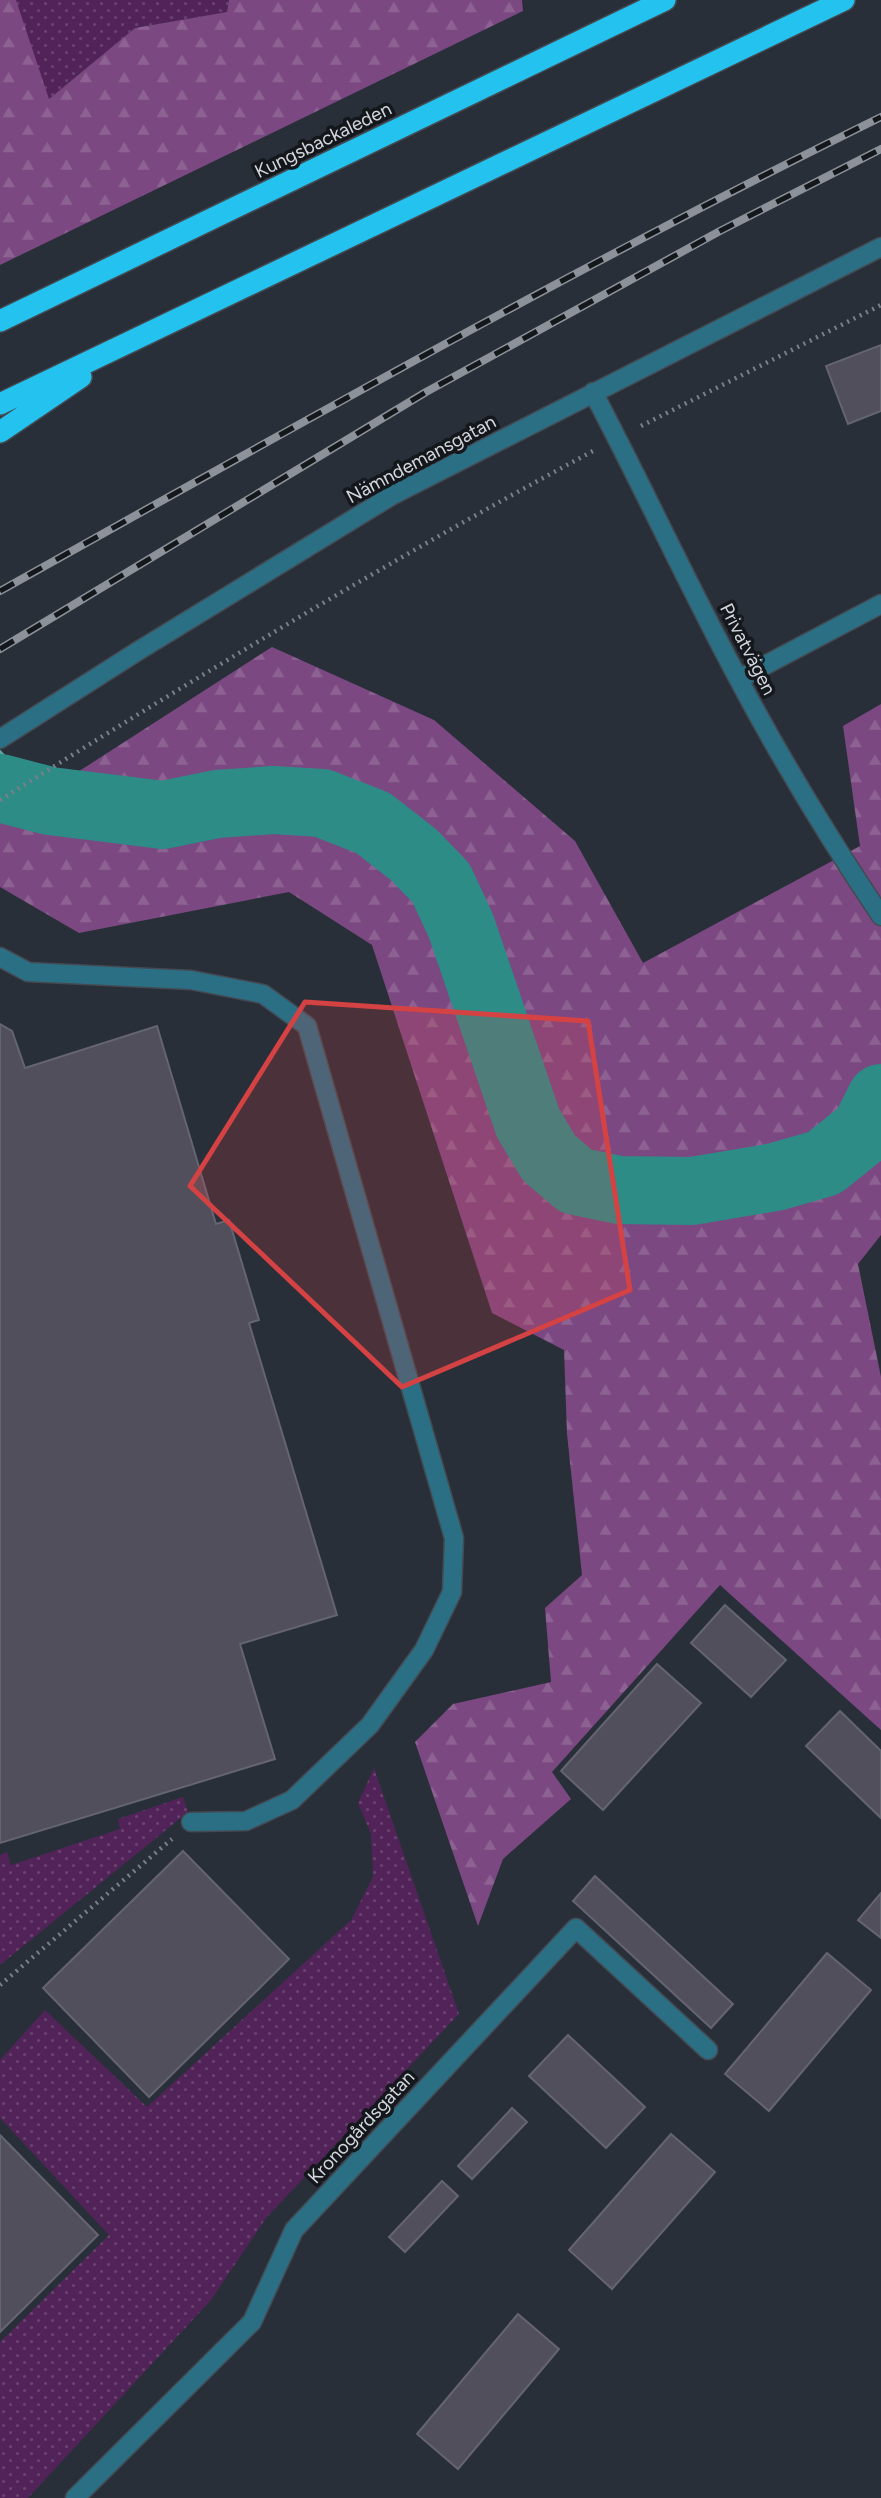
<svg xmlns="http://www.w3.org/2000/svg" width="881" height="2498" viewBox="0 0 881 2498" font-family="Figtree,sans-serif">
	<defs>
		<pattern id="green-dots" width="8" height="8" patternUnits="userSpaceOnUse" patternTransform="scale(1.75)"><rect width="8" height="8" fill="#512358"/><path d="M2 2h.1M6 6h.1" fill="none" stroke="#694270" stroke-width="1.8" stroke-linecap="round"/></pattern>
		<pattern id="forest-firs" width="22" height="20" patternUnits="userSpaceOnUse" patternTransform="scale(1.75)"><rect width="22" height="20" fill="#7b4882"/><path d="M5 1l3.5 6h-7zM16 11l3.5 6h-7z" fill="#8d6293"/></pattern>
		<pattern id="water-rules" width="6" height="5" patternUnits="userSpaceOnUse" patternTransform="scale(1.75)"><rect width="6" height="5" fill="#2e8c87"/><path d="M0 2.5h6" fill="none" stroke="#34716f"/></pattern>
	</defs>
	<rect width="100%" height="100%" fill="#282f39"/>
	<path fill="url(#green-dots)" d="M16,0H229L228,12L135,28L48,100Z
		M374,1768L459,2014L266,2218L211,2300L28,2498H0V2342L109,2235L0,2118V2060L45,2010L147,2107L351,1920L373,1877L371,1834L358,1803Z
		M183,1797L188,1812L0,1965V1855L7,1852L11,1865L120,1829L118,1819Z"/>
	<path fill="url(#forest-firs)" d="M0,0H16L49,99L135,28L227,12L229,0H522L523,11L0,265Z
		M272,647L434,720L575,841L643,963L860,846L843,726L881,704V1235L858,1264L881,1377V1730L720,1585L552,1772L571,1799L503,1859L478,1926L415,1742L453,1704L551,1682L545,1608L582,1575L567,1434L564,1350L492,1313L372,945L289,892L79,933L0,887V822Z"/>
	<path fill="url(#water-rules)" stroke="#5fa2a1" stroke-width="2" d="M0,751L44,797L24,823L0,802Z"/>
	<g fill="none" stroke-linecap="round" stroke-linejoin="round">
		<path stroke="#2e8c87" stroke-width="68" d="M0,788L50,801L163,815L217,804L273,800L322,803L373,823L414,855L441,883L461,926L528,1123L549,1158L576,1181L619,1190L692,1191L775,1177L824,1163L865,1130L881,1098"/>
	</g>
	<path fill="#504f5b" stroke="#656471" stroke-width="2" d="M881,345V411L848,424L826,366Z
		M0,1024L12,1031L25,1068L157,1026L216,1224L229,1220L259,1320L249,1323L337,1615L240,1644L275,1759L0,1843Z
		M725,1605L786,1660L751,1697L691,1643Z
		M657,1664L701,1703L603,1810L561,1771Z
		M840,1711L881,1751V1818L806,1746Z
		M183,1851L289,1959L149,2097L43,1988Z
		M595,1876L733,2004L711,2028L573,1901Z
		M881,1893V1938L858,1920Z
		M827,1953L871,1990L769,2111L725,2074Z
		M568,2035L645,2107L606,2148L529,2076Z
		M512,2108L527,2122L472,2179L458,2166Z
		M671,2134L715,2172L612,2289L569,2250Z
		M0,2135L98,2235L0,2332Z
		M442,2181L458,2196L405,2252L389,2237Z
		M518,2314L559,2349L458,2469L417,2434Z"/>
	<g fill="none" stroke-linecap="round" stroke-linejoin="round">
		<g stroke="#434a53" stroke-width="21">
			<path id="minor" d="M593,392C643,487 688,585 739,680C782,761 830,840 881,916
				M739,679L881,604
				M0,739L138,651L391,496L881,247
				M0,957L28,972L191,980L263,994L307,1026L454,1538L452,1592L424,1650L370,1725L292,1800L246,1821L191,1822
				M75,2498L252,2322L294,2230L576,1928L708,2050"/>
		</g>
		<g stroke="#434a53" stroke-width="24">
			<path id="highway" d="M0,321L665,0
				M0,404L844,0
				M0,432L81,377"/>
		</g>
		<path stroke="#7a7f88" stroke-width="4.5" stroke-dasharray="2 5" stroke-linecap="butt" d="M641,426L881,305
			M0,800C195,678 391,559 593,451
			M0,1985L172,1839"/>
		<use href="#minor" stroke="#2b6f85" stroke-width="18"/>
		<use href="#highway" stroke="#24c2ee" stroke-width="21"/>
		<g stroke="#8d929a" stroke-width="8">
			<path id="rail" d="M0,591C291,429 581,264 881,117
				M0,649L426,392L720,231L881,149"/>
		</g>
		<use href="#rail" stroke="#14171b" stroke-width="5" stroke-dasharray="16" stroke-linecap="butt"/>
	</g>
	<path fill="#d54243" fill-opacity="0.2" stroke="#d54243" stroke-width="5" stroke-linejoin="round" d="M305,1002L588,1021L630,1290L402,1387L190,1186Z"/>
	<g text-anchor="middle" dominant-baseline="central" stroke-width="7" stroke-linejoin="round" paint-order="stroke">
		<g font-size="19" fill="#d2d6dd" stroke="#14171b">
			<text transform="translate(323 140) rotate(-26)">Kungsbackaleden</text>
			<text transform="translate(421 459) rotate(-28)">Nämndemansgatan</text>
			<text transform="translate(748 649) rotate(63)">Privatvägen</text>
			<text transform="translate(361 2127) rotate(-47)">Kronogårdsgatan</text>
		</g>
	</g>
</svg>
